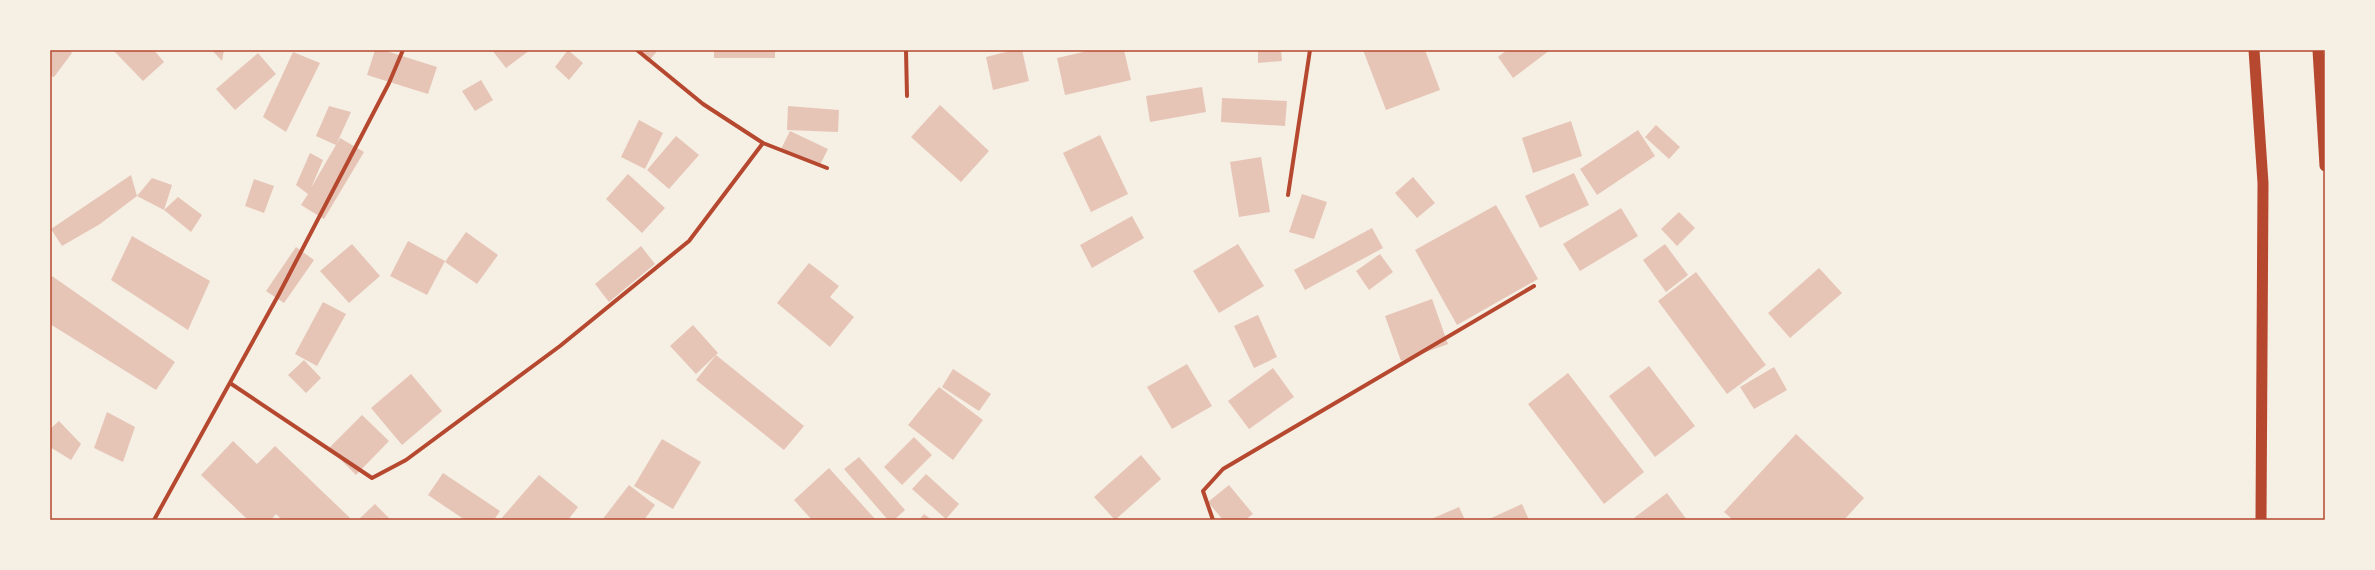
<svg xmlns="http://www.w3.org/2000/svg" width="2375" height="570" viewBox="0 0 2375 570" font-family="Lora,serif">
	<rect width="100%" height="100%" fill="#f6efe4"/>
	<path fill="#e6c5b7" d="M50,50H70L72,53L54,77L50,76Z
		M113,50H154L164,62L143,81Z
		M212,50H224L222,61Z
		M375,50H383L437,67L428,94L367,75Z
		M492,50H530L506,68Z
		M568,50L583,63L569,80L555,67Z
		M634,50H658L648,62Z
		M714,50H775V58H714Z
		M1014,50H1022L1029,81L993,90L986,57Z
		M1092,50H1124L1131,80L1065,95L1057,58Z
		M1258,50H1281L1282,61L1258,63Z
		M1363,50H1425L1440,90L1386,110Z
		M1507,50H1550L1513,78L1498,57Z
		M293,52L320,63L286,132L263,117Z
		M258,53L276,74L235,110L216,89Z
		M481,80L493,100L475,111L462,91Z
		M1202,87L1206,112L1150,122L1146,96Z
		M1222,98L1287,101L1285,126L1221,122Z
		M940,105L989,151L961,182L911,137Z
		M329,106L351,112L336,145L316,136Z
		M788,106L839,110L838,132L787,130Z
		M639,120L663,133L645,169L621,157Z
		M1571,121L1582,156L1533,173L1522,138Z
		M1656,125L1680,147L1669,159L1645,137Z
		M1638,130L1655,156L1597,195L1580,169Z
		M790,131L828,149L819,167L781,149Z
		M1100,135L1128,194L1091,212L1063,153Z
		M676,136L699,155L669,189L647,170Z
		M340,138L364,152L324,219L301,205L308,194L296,185L310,153L323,160L311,188Z
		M1261,157L1270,212L1239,217L1230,162Z
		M1574,173L1589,205L1540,228L1525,196Z
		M628,174L665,208L642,233L606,199Z
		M131,175L137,196L100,224L62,246L51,229Z
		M1413,177L1435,203L1417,218L1395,193Z
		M152,178L172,185L164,210L178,197L202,215L191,232L164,210L137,196Z
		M254,179L274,186L264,213L245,206Z
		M1302,194L1327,202L1314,239L1289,232Z
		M1496,205L1538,279L1457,325L1415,250Z
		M1621,208L1638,236L1580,271L1563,244Z
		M1679,212L1695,228L1677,246L1661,229Z
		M1132,216L1144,238L1092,268L1080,245Z
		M1372,228L1383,248L1305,290L1294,270Z
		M466,232L498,255L477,284L445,262Z
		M132,236L210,281L188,330L111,280Z
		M408,241L445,261L427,295L390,276Z
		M352,244L380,276L349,303L320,271Z
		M1238,244L1264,286L1219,313L1193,271Z
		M1665,244L1688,275L1666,292L1643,260Z
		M641,246L655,264L609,302L595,284Z
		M296,247L314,260L284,303L266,291Z
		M1380,254L1393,272L1369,290L1356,271Z
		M809,263L839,286L830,297L854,317L830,347L777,303Z
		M1819,268L1842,293L1790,338L1768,313Z
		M1696,272L1766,365L1727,394L1658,301Z
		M52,276L175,362L156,390L50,324V280Z
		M1432,299L1448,344L1401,361L1385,316Z
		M323,302L346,314L317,366L295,354Z
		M1258,315L1277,357L1254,368L1234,326Z
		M693,325L718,353L696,374L670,346Z
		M716,355L804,426L784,450L696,380Z
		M304,360L321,378L306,393L288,375Z
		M1187,364L1212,406L1172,429L1147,387Z
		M1649,366L1695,426L1655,457L1609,396Z
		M1774,367L1787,390L1754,409L1740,387Z
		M1273,368L1294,397L1249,429L1228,401Z
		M953,369L991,394L979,411L942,387Z
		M1568,373L1644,472L1604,504L1528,404Z
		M411,374L442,411L402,445L371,408Z
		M939,387L983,420L953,460L908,425Z
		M107,412L135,427L123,462L94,448Z
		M362,415L389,441L356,475L329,448Z
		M59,421L81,444L71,460L50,447V429Z
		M1796,434L1864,498L1844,520H1733L1724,512Z
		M914,437L932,455L902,485L884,467Z
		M662,439L701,462L673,509L634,486Z
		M233,441L257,464L275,446L350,518L347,520H282L276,514L271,520H248L201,475Z
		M1141,455L1161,479L1115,520L1094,497Z
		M859,457L905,510L894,520H888L844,469Z
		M829,468L876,520H812L794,500Z
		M443,473L500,511L494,520H465L428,495Z
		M926,474L959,504L946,519L912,489Z
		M539,475L578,507L568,520H500Z
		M629,485L655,505L644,520H602Z
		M1229,485L1253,514L1245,520H1223L1208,502Z
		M1667,493L1687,520H1635L1634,518Z
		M375,504L391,520H358Z
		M1522,504L1529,520H1487Z
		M1459,507L1465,520H1429Z
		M924,514L932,520H919Z"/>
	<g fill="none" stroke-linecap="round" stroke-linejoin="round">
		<path stroke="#b5482f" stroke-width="4" d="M637,50L703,104L763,143L827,168
			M906,50L907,96
			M1288,195L1310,50
			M230,383L372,478L406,460L560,346L689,241L763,143
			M154,520L279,294L389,83L403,50
			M1213,520L1203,491L1223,469L1534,286"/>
		<path stroke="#b5482f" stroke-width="11" d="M2254,50L2263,183L2261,520
			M2318,50L2325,166"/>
	</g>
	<rect width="2375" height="570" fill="none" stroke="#f6efe4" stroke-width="102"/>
	<rect x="51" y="51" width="2273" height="468" fill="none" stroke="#b5482f" stroke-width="1.5"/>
</svg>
